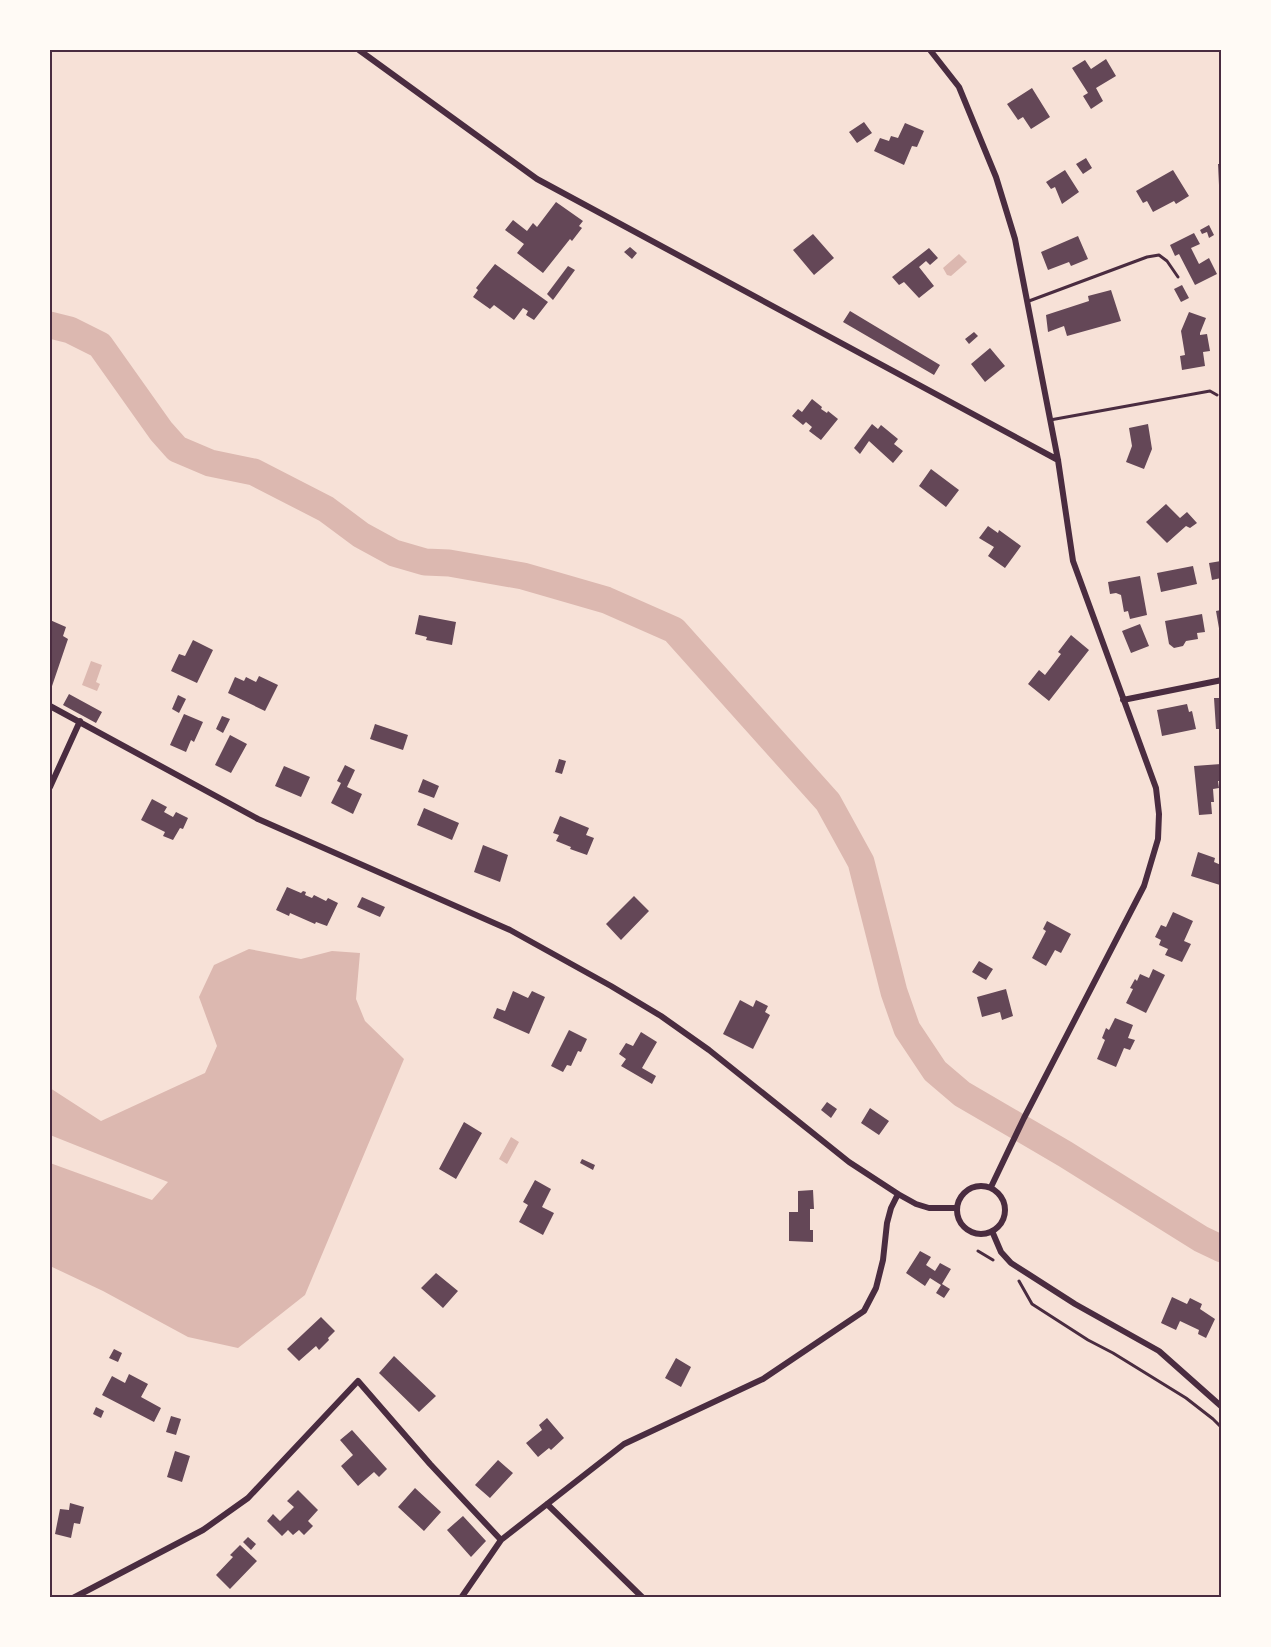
<svg xmlns="http://www.w3.org/2000/svg" width="1271" height="1647" viewBox="0 0 1271 1647" font-family="'Open Sans',sans-serif">
	<rect width="100%" height="100%" fill="#f7e1d7"/>
	<path fill="#dcb8b0" d="M959,254L967,262L951,276L947,275L943,268Z
		M91,661L102,665L96,682L100,684L97,691L82,685Z
		M249,949L301,959L332,951L360,953L356,999L365,1021L404,1059L305,1295L238,1348L188,1337L103,1291L50,1266V1163L152,1200L168,1182L50,1135V1088L101,1121L205,1073L217,1046L199,997L214,965Z
		M511,1137L519,1142L507,1164L499,1159Z"/>
	<g fill="none" stroke-linecap="round" stroke-linejoin="round">
		<path stroke="#dcb8b0" stroke-width="27" d="M50,325L70,330L100,345L161,431L177,449L210,463L254,472L326,509L361,535L394,553L425,562L449,563L523,576L606,600L674,630L828,802L861,862L894,992L907,1029L935,1071L962,1094L1065,1154L1201,1239L1222,1249"/>
	</g>
	<path fill="#644757" d="M1106,59L1116,76L1096,88L1103,101L1091,109L1083,96L1088,93L1072,68L1085,60L1091,69Z
		M1032,88L1050,117L1031,129L1023,117L1018,120L1007,104Z
		M864,122L872,133L857,143L849,132Z
		M905,123L924,131L917,147L912,146L904,165L874,151L880,138L889,141L891,136L898,138Z
		M1086,158L1092,168L1083,174L1076,164Z
		M1218,164H1221V184L1219,185Z
		M1065,170L1079,192L1062,204L1055,187L1051,189L1046,182Z
		M1173,170L1189,196L1176,204L1174,201L1153,212L1147,201L1143,203L1136,191Z
		M556,202L583,221L579,226L582,228L572,241L570,239L543,273L517,253L524,244L505,230L513,220L527,231L533,223L537,227Z
		M1209,225L1214,235L1209,238L1207,232L1202,234L1200,230Z
		M1194,233L1200,244L1191,248L1199,264L1209,258L1217,274L1195,285L1179,254L1175,256L1170,245Z
		M813,234L834,258L814,275L793,250Z
		M1078,236L1088,259L1071,266L1069,262L1048,270L1041,252Z
		M630,247L637,253L632,259L624,252Z
		M929,248L938,258L930,265L926,261L919,267L934,286L919,298L904,282L899,285L892,277Z
		M495,264L548,302L534,320L526,315L528,311L523,308L514,320L494,305L490,309L473,297L478,290L476,288Z
		M568,266L575,270L553,300L547,294Z
		M1182,285L1189,298L1181,302L1174,289Z
		M1111,290L1121,321L1067,336L1064,326L1048,332L1046,315L1089,301L1088,296Z
		M850,311L940,365L934,375L843,322Z
		M1189,312L1206,318L1200,333V335L1207,334L1210,351L1203,352L1205,366L1182,370L1180,356L1185,355L1181,331Z
		M974,332L978,336L969,344L965,339Z
		M990,348L1005,366L985,382L971,364Z
		M812,399L822,407L821,409L827,413L828,411L838,419L821,440L809,431L812,427L806,422L803,425L792,416L798,409L802,412Z
		M872,424L878,429L881,425L898,439L894,444L903,451L893,463L869,441L860,454L854,448Z
		M1148,424L1152,449L1144,469L1126,462L1132,446L1129,428Z
		M931,469L959,490L946,507L919,486Z
		M1166,504L1180,518L1187,512L1197,523L1190,528L1186,526L1167,543L1146,522Z
		M988,526L998,533L999,530L1021,546L1005,568L988,556L994,547L979,538Z
		M1221,561V578L1212,580L1209,563Z
		M1193,566L1197,584L1161,592L1157,573Z
		M1140,576L1147,615L1130,619L1128,611L1124,612L1121,595L1116,593L1110,594L1108,582Z
		M1221,610V633L1220,634L1216,611Z
		M1202,614L1205,632L1197,633L1198,639L1186,641L1183,646L1174,648L1169,644L1165,621Z
		M419,615L456,622L452,645L426,640L427,637L415,634Z
		M50,620L66,627L63,636L68,639L50,692Z
		M1140,624L1149,646L1131,653L1122,631Z
		M1071,635L1089,650L1049,701L1028,684L1039,670L1045,675L1061,654L1058,652Z
		M193,640L213,650L197,683L171,671L179,654L185,656Z
		M259,676L278,685L265,711L228,693L235,677L244,681L246,677L256,682Z
		M69,694L102,712L96,723L63,705Z
		M178,695L186,699L179,713L172,709Z
		M1214,698H1221V729H1216Z
		M1187,704L1189,712L1192,711L1196,729L1162,736L1157,710Z
		M184,714L203,722L194,742L191,740L186,752L170,745Z
		M222,716L230,719L223,733L216,729Z
		M375,724L408,735L403,750L370,739Z
		M230,735L247,744L231,773L215,765Z
		M559,759L566,761L562,774L555,772Z
		M1221,764V781H1218L1219,788L1213,789L1214,802H1211L1212,814L1199,815L1194,766Z
		M345,765L355,770L347,787L362,794L353,814L331,803L341,783L337,781Z
		M284,766L310,777L301,797L275,786Z
		M423,779L439,786L434,798L418,792Z
		M152,799L167,807L164,812L173,817L176,812L188,818L183,829L180,828L173,840L163,836L165,832L141,820Z
		M424,808L459,823L452,840L417,825Z
		M560,816L589,828L586,835L594,838L587,855L570,849L571,847L556,841L559,835L553,833Z
		M483,845L508,855L500,882L474,872Z
		M1198,852L1215,858L1214,862L1221,865L1220,885L1191,876Z
		M287,887L301,893L303,891L306,892L305,895L312,898L314,895L326,901L328,898L338,903L327,926L316,922L315,924L290,913L289,916L276,910Z
		M634,896L649,911L621,940L606,924Z
		M362,897L385,907L380,917L357,907Z
		M1173,912L1193,921L1184,941L1191,944L1182,962L1165,955L1168,949L1159,945L1161,940L1155,937L1161,925L1166,927Z
		M1047,921L1071,934L1061,953L1055,950L1046,966L1032,958L1046,931L1043,929Z
		M979,961L993,969L986,980L972,972Z
		M1153,969L1165,975L1146,1013L1126,1003L1133,989L1130,988L1135,979L1137,981L1140,974L1149,978Z
		M1006,989L1013,1016L1002,1020L1000,1012L982,1017L977,997Z
		M513,991L528,998L532,991L545,997L529,1034L493,1018L497,1008L505,1011Z
		M740,1000L753,1007L756,1000L768,1006L765,1012L770,1015L753,1049L723,1034Z
		M1115,1018L1133,1025L1128,1038L1135,1040L1130,1050L1124,1048L1116,1067L1097,1059L1105,1040L1102,1038L1106,1028L1109,1030Z
		M569,1030L587,1039L581,1052L578,1051L571,1066L567,1065L563,1072L551,1066Z
		M641,1032L657,1042L642,1068L656,1076L652,1084L621,1066L626,1059L619,1054L626,1043L633,1046Z
		M827,1102L837,1109L831,1118L821,1110Z
		M870,1108L889,1121L879,1135L861,1123Z
		M464,1122L482,1133L456,1179L439,1169Z
		M582,1159L595,1165L593,1170L580,1163Z
		M535,1180L551,1189L542,1207L554,1213L543,1235L519,1222L528,1205L523,1202Z
		M813,1190L814,1209H810V1230H813V1242L789,1241V1212H798V1191Z
		M920,1251L931,1257L926,1265L935,1271L940,1263L951,1269L942,1284L950,1289L944,1298L936,1293L941,1285L930,1278L925,1286L906,1273Z
		M436,1273L458,1291L443,1308L421,1288Z
		M1172,1297L1187,1304L1190,1298L1202,1304L1200,1309L1215,1319L1206,1338L1198,1334L1199,1330L1180,1321L1176,1330L1161,1323Z
		M321,1317L335,1331L328,1338L329,1340L319,1350L316,1346L299,1361L287,1349Z
		M114,1349L122,1353L118,1362L109,1358Z
		M394,1356L436,1396L419,1412L379,1373Z
		M676,1358L691,1367L681,1387L665,1378Z
		M129,1374L148,1384L141,1397L161,1408L154,1422L102,1395L112,1376L125,1383Z
		M96,1407L104,1411L101,1418L93,1414Z
		M171,1416L181,1419L176,1435L166,1432Z
		M547,1418L564,1438L551,1450L549,1448L538,1457L526,1443L542,1430L539,1425Z
		M352,1430L387,1469L379,1477L374,1472L358,1486L341,1466L353,1455L340,1440Z
		M175,1451L190,1456L182,1482L167,1477Z
		M498,1460L513,1473L490,1498L475,1485Z
		M415,1488L441,1512L424,1531L398,1507Z
		M298,1490L318,1510L308,1521L313,1526L304,1535L299,1530L293,1535L288,1530L282,1536L267,1521L273,1514L280,1521L294,1507L287,1501Z
		M70,1503L84,1507L80,1524L74,1523L71,1538L55,1534L60,1509L69,1510Z
		M463,1516L486,1541L471,1557L447,1530Z
		M248,1537L256,1544L251,1550L243,1542Z
		M240,1545L257,1561L230,1589L216,1575L233,1557L230,1555Z"/>
	<g fill="none" stroke-linecap="round" stroke-linejoin="round">
		<path stroke="#4a2c40" stroke-width="3" d="M978,1251L993,1260
			M1019,1281L1032,1304L1088,1340L1113,1353L1186,1398L1213,1419L1222,1428"/>
		<path stroke="#4a2c40" stroke-width="3" d="M1029,301L1147,257L1159,255L1167,261L1178,277
			M1050,420L1210,391L1217,395"/>
		<path stroke="#4a2c40" stroke-width="6" d="M359,50L537,179L1058,460
			M930,50L959,87L996,177L1015,239L1058,460L1073,561L1156,788L1159,814L1158,839L1144,886L1024,1118L991,1187
			M1123,700L1222,680
			M50,706L258,819L510,930L611,986L661,1016L709,1050L849,1162L898,1194L916,1204L929,1208H956
			M50,787L80,721
			M957 1210a24 24 0 1 1 48 0a24 24 0 1 1-48 0Z
			M992,1231L1001,1252L1011,1263L1075,1304L1159,1351L1222,1407
			M547,1504L643,1598
			M73,1598L203,1530L248,1498L358,1381L430,1464L501,1540L624,1444L763,1379L864,1311L876,1288L883,1260L887,1223L891,1208L898,1194
			M461,1598L501,1540"/>
	</g>
	<rect width="1271" height="1647" fill="none" stroke="#fffaf5" stroke-width="102"/>
	<rect x="51" y="51" width="1169" height="1545" fill="none" stroke="#4a2c40" stroke-width="2"/>
</svg>
